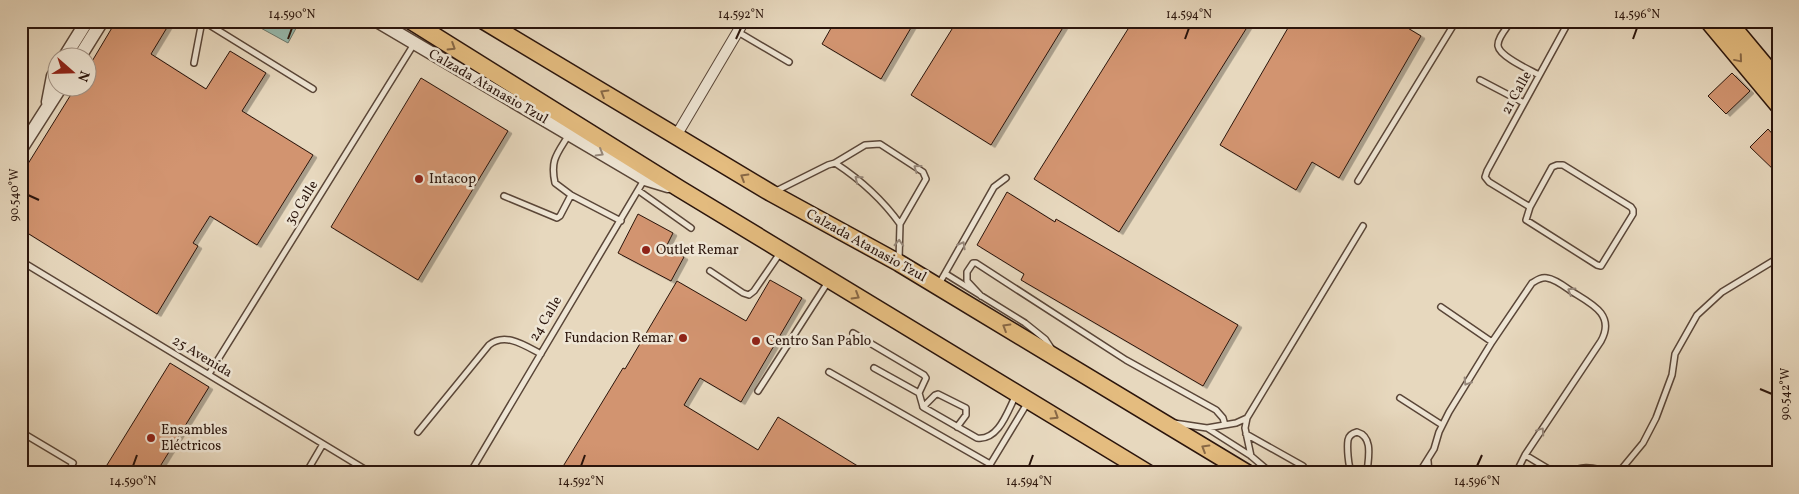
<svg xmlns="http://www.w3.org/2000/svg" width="1799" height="494" viewBox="0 0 1799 494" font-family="Vollkorn,serif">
	<defs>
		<filter id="shadow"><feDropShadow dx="4" dy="2.5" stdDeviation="0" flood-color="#0004"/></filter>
	</defs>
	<rect width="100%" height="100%" fill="#e7d8be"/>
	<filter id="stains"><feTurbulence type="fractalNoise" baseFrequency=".004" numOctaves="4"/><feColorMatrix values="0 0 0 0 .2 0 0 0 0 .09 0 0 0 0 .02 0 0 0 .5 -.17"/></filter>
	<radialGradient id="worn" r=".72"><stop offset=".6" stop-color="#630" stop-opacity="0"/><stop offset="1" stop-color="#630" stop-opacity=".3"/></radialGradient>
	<path fill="#97baae" stroke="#6c786d" d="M248,21H300L288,43Z"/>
	<path fill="#d29470" stroke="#2b150c" filter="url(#shadow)" d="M116,21H171L151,54L206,89L230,51L266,73L242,111L313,155L257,245L210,216L193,243L198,246L157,314L21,229V175L75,88H88V68Z
		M835,21H915L881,79L822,44Z
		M957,21H1067L991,145L911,95Z
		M1133,21H1251L1119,232L1034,179Z
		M1292,21H1396L1421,36L1339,178L1312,162L1296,190L1220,145Z
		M1732,73L1750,91L1726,114L1708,96Z
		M421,78L508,131L418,280L331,227Z
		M1768,129L1778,140V174L1750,147Z
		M1007,192L1055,222L1056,219L1238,325L1203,386L1021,280L1024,274L977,245Z
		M638,214L673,233L666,247L684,257L671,281L618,253Z
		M770,280L802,298L741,402L700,378L684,405L758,450L778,417L869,473H559L623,368L625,369L677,281L746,321Z
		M170,363L209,387L156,473H102Z"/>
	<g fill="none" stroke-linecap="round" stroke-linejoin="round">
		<g stroke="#5a4638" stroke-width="8">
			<path id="service" d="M203,21L313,89
				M1511,21C1507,28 1497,38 1498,46C1500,57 1530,70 1539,75
				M738,32L789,62
				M21,33L29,21
				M194,63L202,21
				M1480,80L1524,103
				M568,136C557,154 550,160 555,183L571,195L621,221
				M835,163C861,180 882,199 900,224
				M1557,165H1563L1631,207L1633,210V214L1601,266L1597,265L1526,220L1530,207L1552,167Z
				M1358,181L1456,21
				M639,191L691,228
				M774,192L828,165L835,163L865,145L880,144L923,172L926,179L900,224L899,260
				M504,196L557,218L560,216L571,195
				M1530,207L1489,182L1485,177L1487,171L1569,21
				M21,261L371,473
				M710,271L743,293L749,295L754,291L780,253
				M946,274L1025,323L1045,339L1051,348
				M939,284L994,187L1006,178
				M981,296L967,281V272L973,263H976L1126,360L1216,410L1223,418L1225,425
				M1441,307L1492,342
				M853,333L924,375L926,378L919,393L923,407L977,438C999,441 1008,410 1016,395
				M874,368L919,393
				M829,372L990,464
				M209,374L414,44
				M758,391L828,282
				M1400,398L1442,425
				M923,407L935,395L938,394L966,408V415L957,427
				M1174,423L1207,428L1251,456L1271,473
				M1207,428L1236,423L1247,418
				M21,432L73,463L67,473
				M418,432L489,345C505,332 524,345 541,354
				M1246,434L1303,466
				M1525,455L1555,473
				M1251,456L1245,428L1247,418L1363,226
				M1428,461L1429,473
				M306,473L323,444
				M470,473L644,180
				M985,473L1028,402
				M1352,473C1348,467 1347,447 1348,440C1349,435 1353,433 1357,432C1374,437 1368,459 1367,473
				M1419,473L1434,449L1439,432L1449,412L1492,342L1532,283C1537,280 1541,277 1547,278C1555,279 1564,286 1571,291C1590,303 1616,314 1601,341L1525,455L1516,473
				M1569,473C1589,461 1600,473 1619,472L1643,443L1656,418L1672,375L1675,354L1697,315L1722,292L1778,258"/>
		</g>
		<g stroke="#5a4638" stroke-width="12">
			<path id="minor" d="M676,136L744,21"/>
		</g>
		<g stroke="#5a4638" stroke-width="15">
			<path id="tertiary" d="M377,21L645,179L668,186
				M64,58L87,21
				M79,58L102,21
				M48,102L53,76L58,69
				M21,149L60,88"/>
		</g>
		<g stroke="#2b150c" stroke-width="19">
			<path id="primary" d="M411,21L680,189L1148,473
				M484,21L771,193L899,263L1247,473
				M1708,21L1778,105
				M1728,21L1778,81"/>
		</g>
		<use href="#service" stroke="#efe6d5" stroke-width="5"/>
		<use href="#minor" stroke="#efe6d5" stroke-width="10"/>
		<use href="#tertiary" stroke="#efe6d5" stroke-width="12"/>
		<use href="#primary" stroke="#e4bc7f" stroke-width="16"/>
	</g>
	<defs><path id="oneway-chevron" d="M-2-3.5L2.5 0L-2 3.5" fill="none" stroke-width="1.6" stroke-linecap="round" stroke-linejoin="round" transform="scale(1.25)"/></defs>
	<g stroke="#886846">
		<use href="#oneway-chevron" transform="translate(452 47) rotate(32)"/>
		<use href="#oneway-chevron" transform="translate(1739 59) rotate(50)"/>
		<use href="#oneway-chevron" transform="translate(604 93) rotate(-149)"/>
		<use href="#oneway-chevron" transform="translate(744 177) rotate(-149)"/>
		<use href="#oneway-chevron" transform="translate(856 296) rotate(31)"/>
		<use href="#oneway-chevron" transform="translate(1006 327) rotate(-149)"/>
		<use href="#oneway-chevron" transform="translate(1055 416) rotate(32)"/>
		<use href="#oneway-chevron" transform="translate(1205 448) rotate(-149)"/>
	</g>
	<g stroke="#97887b">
		<use href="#oneway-chevron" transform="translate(600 153) rotate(30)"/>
		<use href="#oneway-chevron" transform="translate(917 168) rotate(-144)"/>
		<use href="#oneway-chevron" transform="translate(858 179) rotate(-141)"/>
		<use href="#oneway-chevron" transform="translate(899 243) rotate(-87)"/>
		<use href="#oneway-chevron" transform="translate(962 245) rotate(-61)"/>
		<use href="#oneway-chevron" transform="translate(1571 291) rotate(-148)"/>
		<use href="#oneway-chevron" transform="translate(1467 382) rotate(122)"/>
		<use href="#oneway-chevron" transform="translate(1541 431) rotate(-56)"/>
	</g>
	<path fill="none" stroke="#2b150c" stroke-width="2" d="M288,39L292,28M736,39L741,28M1185,39L1189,28M1633,39L1637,28M28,195L39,200M1760,389L1772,394M133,466L137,455M581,466L585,455M1029,466L1033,455M1477,466L1482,455"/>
	<g fill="#8f2418" stroke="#efe6d5" stroke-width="2">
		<circle cx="419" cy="179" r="5"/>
		<circle cx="646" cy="250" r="5"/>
		<circle cx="683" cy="338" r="5"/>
		<circle cx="756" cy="341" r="5"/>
		<circle cx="151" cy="438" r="5"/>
	</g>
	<g text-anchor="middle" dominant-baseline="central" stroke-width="5" stroke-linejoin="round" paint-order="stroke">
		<g font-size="14" fill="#2b150c" stroke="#efe6d5">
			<text transform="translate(488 87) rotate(30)">Calzada Atanasio Tzul</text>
			<text transform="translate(1517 93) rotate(-61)">21 Calle</text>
			<text transform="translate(302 203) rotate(-58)">30 Calle</text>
			<text transform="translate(866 246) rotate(29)">Calzada Atanasio Tzul</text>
			<text transform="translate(546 319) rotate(-59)">24 Calle</text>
			<text transform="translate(202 357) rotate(31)">25 Avenida</text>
		</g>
		<g font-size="14" fill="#2b150c" stroke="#efe6d5" text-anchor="start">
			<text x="429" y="179">Intacop</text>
			<text x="656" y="250">Outlet Remar</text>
			<text x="673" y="338" text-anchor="end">Fundacion Remar</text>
			<text x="766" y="341">Centro San Pablo</text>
			<text x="161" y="430">Ensambles<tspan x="161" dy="16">Eléctricos</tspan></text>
		</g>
	</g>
	<rect width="1799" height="494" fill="none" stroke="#e7d8be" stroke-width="55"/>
	<g transform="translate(72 72) rotate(110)"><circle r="24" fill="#efe6d5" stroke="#a19285"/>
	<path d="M0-4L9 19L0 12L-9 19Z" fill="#8f2418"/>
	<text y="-8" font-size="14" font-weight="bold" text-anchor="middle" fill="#2b150c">N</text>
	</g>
	<rect x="28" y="28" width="1744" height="438" fill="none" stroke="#2b150c" stroke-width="2"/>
	<g font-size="12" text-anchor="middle" fill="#2b150c">
		<text x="292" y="18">14.590°N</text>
		<text x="741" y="18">14.592°N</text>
		<text x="1189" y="18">14.594°N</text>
		<text x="1637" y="18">14.596°N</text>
		<text transform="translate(14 195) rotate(-90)" y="4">90.540°W</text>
		<text transform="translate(1785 394) rotate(-90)" y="4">90.542°W</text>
		<text x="133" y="485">14.590°N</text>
		<text x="581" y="485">14.592°N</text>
		<text x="1029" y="485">14.594°N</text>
		<text x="1477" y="485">14.596°N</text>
	</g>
	<rect width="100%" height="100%" filter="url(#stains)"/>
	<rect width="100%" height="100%" fill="url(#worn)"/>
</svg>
